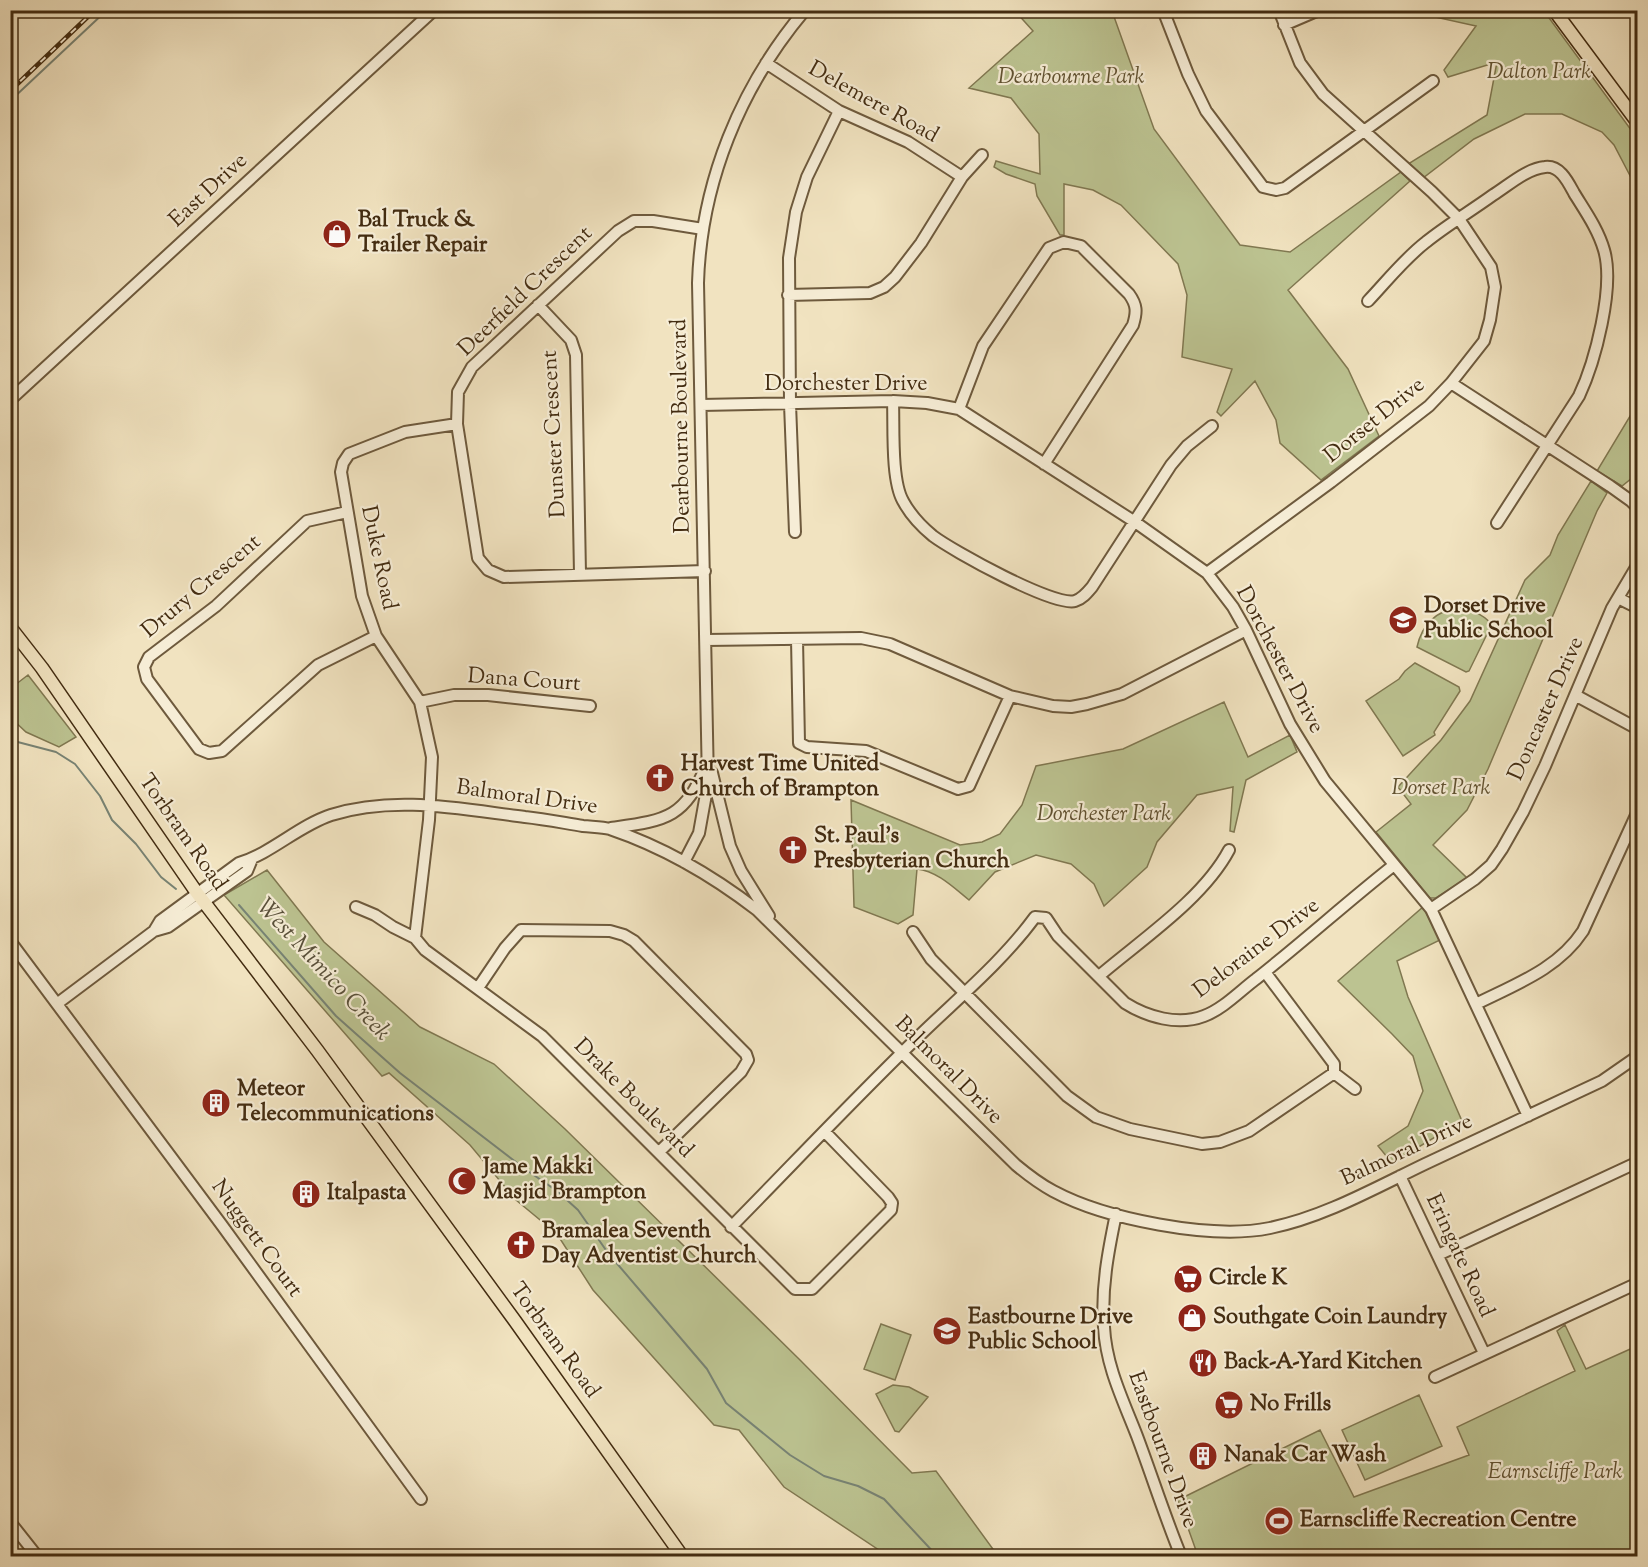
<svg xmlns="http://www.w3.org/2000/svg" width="1648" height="1567" viewBox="0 0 1648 1567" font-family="'Sorts Mill Goudy',serif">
	<rect width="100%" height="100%" fill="#f1e3c0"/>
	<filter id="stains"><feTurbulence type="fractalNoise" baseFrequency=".00333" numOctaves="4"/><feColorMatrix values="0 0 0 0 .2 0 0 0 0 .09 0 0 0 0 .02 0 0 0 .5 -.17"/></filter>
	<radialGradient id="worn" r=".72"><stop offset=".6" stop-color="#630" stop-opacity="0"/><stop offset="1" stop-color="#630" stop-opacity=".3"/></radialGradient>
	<path fill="#bcc391" stroke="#807851" stroke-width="1.5" d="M1015,11H1112L1154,129L1240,245L1290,252L1401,172L1410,181L1288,290L1348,369L1379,436L1321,480L1280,443L1276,420L1255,381L1221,416L1217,412L1232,369L1182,357L1187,295L1178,264L1121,205L1093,190L1064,184V235H1060L1037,196L1035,184L1006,174L994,167L996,161L1040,174L1039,134L1011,98L969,88L1033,31Z
		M1427,11H1544L1637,138V189L1614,145L1602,132L1562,114H1525L1474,139L1423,178L1408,164L1487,115L1497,62L1448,77L1444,70L1476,26L1426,15Z
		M1637,401V474L1622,486L1597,471L1635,408Z
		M1591,481L1607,493L1597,511L1488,769L1467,810L1433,845L1467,878L1436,898H1430L1376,832L1411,804L1398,787L1441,740L1470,701L1525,580L1550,555L1558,535Z
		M1459,607C1473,610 1482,614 1492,624L1469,671L1466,672L1417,647C1422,624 1436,611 1459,607Z
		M1415,663L1459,687L1460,691L1434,732L1435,735L1403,756L1366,701L1399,679L1405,671Z
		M28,675L76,737L59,747L26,732L11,718V688Z
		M1224,702L1248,757L1290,735L1297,752L1246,780L1234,832L1230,831L1233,787L1197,795L1157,842L1147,867L1104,906L1094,884L1071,864L1036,855L995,872L969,900C954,888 937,871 917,869L913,915L898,924L854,907L851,800L960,845L982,842L1000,834L1022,805L1036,766L1123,749Z
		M267,870L324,942L420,1027L494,1064L565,1129L799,1359L912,1473L936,1471L998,1556H888L784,1487L739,1430L714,1425L593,1290L557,1234L516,1200L470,1145L389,1073L382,1076L224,895Z
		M1423,907L1440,940L1397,961L1408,997L1462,1121L1392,1163L1378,1146L1408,1126L1423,1091L1413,1056L1392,1034L1338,981Z
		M881,1324L911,1335L895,1380L864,1369Z
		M1565,1325L1586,1369L1637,1346V1556H1198L1178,1500L1320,1430L1354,1497L1469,1455L1457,1427L1575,1371L1557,1331Z
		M893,1385L909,1387L928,1397L899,1432L895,1431L876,1394Z
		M1419,1395L1442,1446L1365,1480L1342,1430Z"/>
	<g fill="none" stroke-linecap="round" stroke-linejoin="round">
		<path stroke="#788374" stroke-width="2" d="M10,101L107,10
			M10,740L56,752L75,764L100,796L112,820L136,844L161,877L176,889
			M239,905L336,1016L400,1073L525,1169L557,1191L578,1210L608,1253L707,1369L726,1403L790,1455L824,1476L858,1486L884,1499L937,1556"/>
		<g stroke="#6e5a3d" stroke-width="14">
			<path id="minor" d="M1163,10L1188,74L1206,111L1263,187L1276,190L1285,188L1433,81
				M1284,25L1319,10
				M766,63L839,111L908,142L962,177
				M703,229L653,221H634L618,231L472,367L458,392L457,424L478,558L488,570L504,577L705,571
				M788,295L870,293L884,287L895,277L921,243L962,177L982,155
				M1368,301C1387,281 1404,259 1426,242C1447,225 1471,211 1493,195C1509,185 1526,169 1545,167C1560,165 1568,182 1574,193C1585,211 1598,229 1604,250C1615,287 1595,362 1579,396L1497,523
				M538,305L571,340L576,355L580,574
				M1451,383L1610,486L1631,501L1638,508
				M10,400L434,10
				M893,401C894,427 891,480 903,501C910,514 922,527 933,536C953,551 1054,607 1075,601C1082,599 1087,593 1092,587L1171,465L1187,446L1212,426
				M701,405L893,401L927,403L959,409L1135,522L1207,573L1233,607L1246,630L1290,724L1325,781L1431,909L1528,1116
				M959,409L983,346L1049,248L1064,242L1081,246L1129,294C1137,305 1137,312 1133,325L1044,464
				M347,512L307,521L216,606L149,657L144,667L147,679L199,749L209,753L222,751L318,665L376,636
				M795,532L790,404L789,258L796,212L807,177L839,111
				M1207,573L1331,482L1429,406L1451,383L1484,341L1490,320L1495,287L1491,267L1459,219L1432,192L1323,94L1300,63L1279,10
				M1618,598L1638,608
				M797,639L799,743L807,747L866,751L958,789L969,786L1010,696
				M706,640L861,638L890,644L1010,696L1053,706L1071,707L1087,704L1122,694L1246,630
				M1575,695L1638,729
				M420,702L454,695H488L590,706
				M712,773L730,846L741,871L769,916
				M611,828C667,820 684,819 707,764
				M684,862L699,833L708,783L698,283C701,183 740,87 805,10
				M356,907L375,915L393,927L415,938L425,950L542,1036L795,1289H812L891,1210L892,1203L888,1197L825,1132
				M1431,909L1475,879L1491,865L1502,849L1523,812L1545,766L1612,608L1638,564
				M154,931L160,921L239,863C272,853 298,826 331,815C395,795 460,809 525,817C545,819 564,823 583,826C592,827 602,827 610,829C663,847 713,876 757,910L1016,1165C1028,1175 1040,1184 1053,1191C1105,1219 1211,1240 1270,1228C1324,1217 1375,1188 1425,1164C1484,1136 1543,1109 1602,1081L1638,1056
				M913,932L931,959L1067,1096L1096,1117L1130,1129L1202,1144L1220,1142L1249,1131L1334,1073V1064L1265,972
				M415,938L429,820L432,757L420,702L376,636L362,596L341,472L343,463L349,454L405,432L457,424
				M10,941L221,1224L421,1499
				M1099,976C1141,940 1203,899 1229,850
				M478,988L505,948L521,930L610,931L624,935L634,941L746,1054L748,1060L741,1072L659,1152
				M58,1003L154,931L168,927L247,871L252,859
				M1476,1004C1516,984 1558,969 1583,931L1638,811
				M1334,1073L1355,1089
				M1400,1176L1484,1353
				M1116,1214C1108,1252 1101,1289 1104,1327C1106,1366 1123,1400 1137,1436C1152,1476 1165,1517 1181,1556
				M731,1227C793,1164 854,1099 917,1038C957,999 1002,962 1035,917L1046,918L1058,936L1125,1003C1147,1017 1178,1026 1204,1016C1223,1009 1240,991 1256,979C1303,942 1347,902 1394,865
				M1438,1255L1638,1162
				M1435,1377L1638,1283
				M10,1522L37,1556"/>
		</g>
		<g stroke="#432c11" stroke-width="15">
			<path id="major" d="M1554,10L1638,123
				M10,627L42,668L197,893L317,1050L515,1321L682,1556"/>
		</g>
		<use href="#minor" stroke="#f6edd6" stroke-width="10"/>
		<use href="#major" stroke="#f1e3c0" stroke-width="12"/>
		<g stroke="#432c11" stroke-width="4.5">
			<path id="rail" d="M10,91L95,10"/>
		</g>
		<use href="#rail" stroke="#f6edd6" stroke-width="2" stroke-dasharray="7" stroke-linecap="butt"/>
	</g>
	<defs>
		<g id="shop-disc" transform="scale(1.5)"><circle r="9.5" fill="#8f2418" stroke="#f6edd6"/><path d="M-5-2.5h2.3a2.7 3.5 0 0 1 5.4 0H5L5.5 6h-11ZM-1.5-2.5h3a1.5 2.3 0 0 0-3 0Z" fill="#fff"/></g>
		<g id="school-disc" transform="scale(1.5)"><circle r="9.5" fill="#8f2418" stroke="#f6edd6"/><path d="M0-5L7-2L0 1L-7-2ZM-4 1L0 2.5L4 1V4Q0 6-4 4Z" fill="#fff"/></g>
		<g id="church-disc" transform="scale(1.5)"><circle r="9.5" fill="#8f2418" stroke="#f6edd6"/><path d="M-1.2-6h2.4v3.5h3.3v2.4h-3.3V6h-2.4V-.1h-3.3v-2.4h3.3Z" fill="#fff"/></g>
		<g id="building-disc" transform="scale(1.5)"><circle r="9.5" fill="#8f2418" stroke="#f6edd6"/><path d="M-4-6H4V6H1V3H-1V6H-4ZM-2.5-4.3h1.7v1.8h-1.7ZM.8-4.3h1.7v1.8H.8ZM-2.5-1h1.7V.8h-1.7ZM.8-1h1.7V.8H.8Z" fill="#fff"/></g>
		<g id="mosque-disc" transform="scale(1.5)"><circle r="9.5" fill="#8f2418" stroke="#f6edd6"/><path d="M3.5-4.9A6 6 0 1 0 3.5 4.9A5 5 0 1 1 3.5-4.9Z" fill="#fff"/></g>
		<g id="supermarket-disc" transform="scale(1.5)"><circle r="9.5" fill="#8f2418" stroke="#f6edd6"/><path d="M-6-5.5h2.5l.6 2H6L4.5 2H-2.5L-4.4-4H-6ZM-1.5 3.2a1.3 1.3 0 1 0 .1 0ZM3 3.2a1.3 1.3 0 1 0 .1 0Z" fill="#fff"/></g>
		<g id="restaurant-disc" transform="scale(1.5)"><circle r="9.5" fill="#8f2418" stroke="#f6edd6"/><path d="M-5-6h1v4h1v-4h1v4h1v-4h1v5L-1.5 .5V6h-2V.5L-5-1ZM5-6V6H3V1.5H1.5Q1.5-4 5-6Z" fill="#fff"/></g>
		<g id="stadium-disc" transform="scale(1.5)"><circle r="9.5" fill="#8f2418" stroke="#f6edd6"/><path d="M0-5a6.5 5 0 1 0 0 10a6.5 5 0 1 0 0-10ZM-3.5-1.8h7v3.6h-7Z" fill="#fff"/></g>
	</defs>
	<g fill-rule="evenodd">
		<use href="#shop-disc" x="337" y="234"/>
		<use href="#school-disc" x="1403" y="620"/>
		<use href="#church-disc" x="660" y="778"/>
		<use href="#church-disc" x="793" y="850"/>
		<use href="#building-disc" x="216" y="1103"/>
		<use href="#mosque-disc" x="462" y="1181"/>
		<use href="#building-disc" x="306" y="1194"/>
		<use href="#church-disc" x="521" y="1245"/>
		<use href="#supermarket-disc" x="1188" y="1279"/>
		<use href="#shop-disc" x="1192" y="1318"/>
		<use href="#school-disc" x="947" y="1331"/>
		<use href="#restaurant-disc" x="1203" y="1363"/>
		<use href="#supermarket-disc" x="1229" y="1405"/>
		<use href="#building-disc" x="1203" y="1456"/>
		<use href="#stadium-disc" x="1279" y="1521"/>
	</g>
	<g text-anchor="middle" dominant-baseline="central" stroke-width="4.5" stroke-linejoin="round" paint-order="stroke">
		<g font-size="22" font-style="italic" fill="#615231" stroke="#f6edd6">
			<text x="1539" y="73">Dalton Park</text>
			<text x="1071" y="78">Dearbourne Park</text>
			<text x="1441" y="789">Dorset Park</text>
			<text x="1104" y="815">Dorchester Park</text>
			<text x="1555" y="1473">Earnscliffe Park</text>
		</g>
		<g font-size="22" fill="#432c11" stroke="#f6edd6">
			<text transform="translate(873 103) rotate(29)">Delemere Road</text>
			<text transform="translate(209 191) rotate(-43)">East Drive</text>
			<text transform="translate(526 292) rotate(-44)">Deerfield Crescent</text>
			<text x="846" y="385">Dorchester Drive</text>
			<text transform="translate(1375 421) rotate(-39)">Dorset Drive</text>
			<text transform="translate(682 426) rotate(-91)">Dearbourne Boulevard</text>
			<text transform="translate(555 434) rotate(-93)">Dunster Crescent</text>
			<text transform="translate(378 558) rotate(78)">Duke Road</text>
			<text transform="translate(202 587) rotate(-40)">Drury Crescent</text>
			<text transform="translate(1279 660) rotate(62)">Dorchester Drive</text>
			<text transform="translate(524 681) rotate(4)">Dana Court</text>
			<text transform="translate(1547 709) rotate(-66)">Doncaster Drive</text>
			<text transform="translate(527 798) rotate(8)">Balmoral Drive</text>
			<text transform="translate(182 833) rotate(55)">Torbram Road</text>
			<text transform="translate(1257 949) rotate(-37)">Deloraine Drive</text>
			<text transform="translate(948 1071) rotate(45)">Balmoral Drive</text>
			<text transform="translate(633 1099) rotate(45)">Drake Boulevard</text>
			<text transform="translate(1407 1151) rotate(-25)">Balmoral Drive</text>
			<text transform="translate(256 1239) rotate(54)">Nuggett Court</text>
			<text transform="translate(1459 1256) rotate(65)">Eringate Road</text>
			<text transform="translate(554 1341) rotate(54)">Torbram Road</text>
			<text transform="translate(1162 1450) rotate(70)">Eastbourne Drive</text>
		</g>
		<g font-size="22" font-weight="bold" fill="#432c11" stroke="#f6edd6" text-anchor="start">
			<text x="358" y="221">Bal Truck &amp;<tspan x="358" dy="25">Trailer Repair</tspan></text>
			<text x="1424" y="607">Dorset Drive<tspan x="1424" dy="25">Public School</tspan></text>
			<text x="681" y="765">Harvest Time United<tspan x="681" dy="25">Church of Brampton</tspan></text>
			<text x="814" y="837">St. Paul's<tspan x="814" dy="25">Presbyterian Church</tspan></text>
			<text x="237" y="1090">Meteor<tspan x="237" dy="25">Telecommunications</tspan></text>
			<text x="483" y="1168">Jame Makki<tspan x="483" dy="25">Masjid Brampton</tspan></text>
			<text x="327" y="1194">Italpasta</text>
			<text x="542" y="1232">Bramalea Seventh<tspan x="542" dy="25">Day Adventist Church</tspan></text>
			<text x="1209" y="1279">Circle K</text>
			<text x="968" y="1318">Eastbourne Drive<tspan x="968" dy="25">Public School</tspan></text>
			<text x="1213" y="1318">Southgate Coin Laundry</text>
			<text x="1224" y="1363">Back-A-Yard Kitchen</text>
			<text x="1250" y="1405">No Frills</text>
			<text x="1224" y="1456">Nanak Car Wash</text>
			<text x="1300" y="1521">Earnscliffe Recreation Centre</text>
		</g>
		<g font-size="24" font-style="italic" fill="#59503a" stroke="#f6edd6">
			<text transform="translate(323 970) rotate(47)">West Mimico Creek</text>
		</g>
	</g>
	<rect width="1648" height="1567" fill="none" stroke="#f1e3c0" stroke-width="36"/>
	<rect x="12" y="12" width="1624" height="1543" fill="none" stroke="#432c11" stroke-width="3"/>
	<rect x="18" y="18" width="1612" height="1531" fill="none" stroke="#432c11" stroke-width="1.5"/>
	<rect width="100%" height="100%" filter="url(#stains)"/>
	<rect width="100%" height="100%" fill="url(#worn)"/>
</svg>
